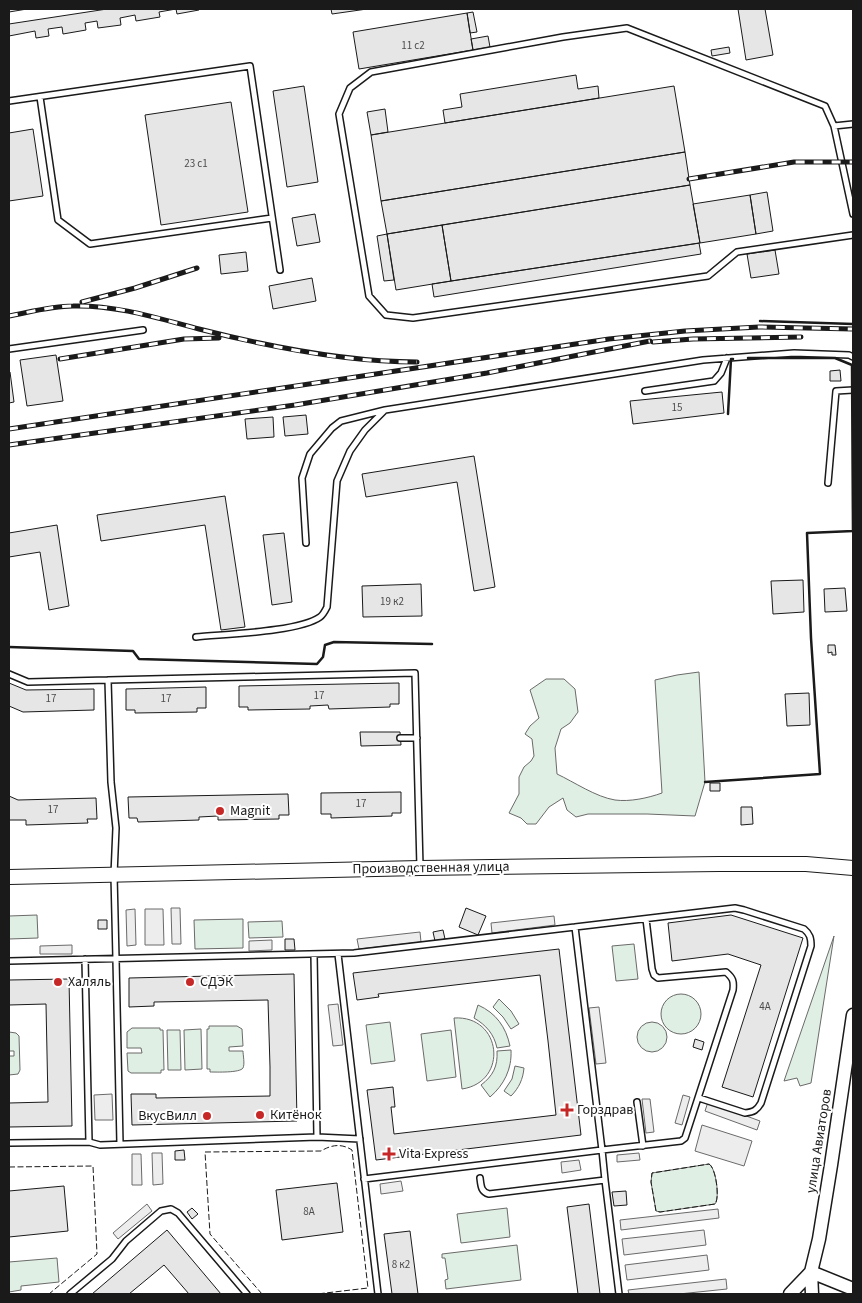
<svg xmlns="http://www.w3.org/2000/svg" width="862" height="1303" viewBox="0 0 862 1303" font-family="'Source Sans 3',sans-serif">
	<rect width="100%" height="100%" fill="#fff"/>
	<path fill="#e0efe3" stroke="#6a6a6a" d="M699,672L705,782L695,816L647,814H588L576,817L567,810L563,798L549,807L536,824H527L521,818L509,813L519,794V777L524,767L531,761L534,756L532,739L525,734L530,726L539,718L530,690L546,679H564L575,689L578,712L570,723L561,729L555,748L557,774C574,782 596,797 615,800C630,802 648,798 662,793L655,680L677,675Z
		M37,915L38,938L9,939V916Z
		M243,919V948L195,949L194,920Z
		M282,921L283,937L249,938L248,922Z
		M834,936L811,1083L800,1086L797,1078L784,1081Z
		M634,944L638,979L616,981L612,946Z
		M661 1014a20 20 0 1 1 40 0a20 20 0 1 1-40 0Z
		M499,999L511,1011L519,1024L511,1029L503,1017L493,1007Z
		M478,1005C496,1013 506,1027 510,1046L497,1048C494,1034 486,1025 474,1018Z
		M454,1018C502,1015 509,1082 462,1089Z
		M390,1022L395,1061L371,1064L366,1025Z
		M637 1037a15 15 0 1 1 30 0a15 15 0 1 1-30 0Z
		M209,1026H237L242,1029L243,1046L229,1047V1051H243C243,1055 245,1064 243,1068C240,1073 216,1072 210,1072V1069H207V1029H209Z
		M132,1028H160V1030H163L164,1070H161V1073H131L128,1071L127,1053H142L141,1048H127V1032Z
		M201,1029L202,1069L185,1070L184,1030Z
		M167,1030H180L181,1070H168Z
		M451,1030L456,1077L427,1081L421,1034Z
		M9,1032L16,1033L19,1036L20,1070L18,1074L9,1075V1056H14V1051H9Z
		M511,1050C512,1069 504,1085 490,1097L481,1085C493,1076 498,1066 497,1051Z
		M515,1066L524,1068C523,1079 519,1088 511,1096L504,1091L512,1079Z
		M709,1164C716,1168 720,1198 715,1204L660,1212L656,1211L651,1182L652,1173Z
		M507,1208L510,1237L461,1243L457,1214Z
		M517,1245L521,1280L446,1289L445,1280L448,1279L445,1258H442V1254Z
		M57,1258L59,1282L21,1286V1290L9,1292V1262Z"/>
	<path fill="#ededed" stroke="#6a6a6a" d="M171,908H180L181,944H172Z
		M135,909L136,945L127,946L126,910Z
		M145,909H163L164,945H145Z
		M554,916L555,925L492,933L491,923Z
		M420,932L421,942L359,949L357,939Z
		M272,940V950L249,951V941Z
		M72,945V954H40V946Z
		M338,1004L343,1045L333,1046L328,1005Z
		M599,1007L606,1063L596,1064L589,1008Z
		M112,1094L113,1120H95L94,1095Z
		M683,1095L690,1097L682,1125L675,1123Z
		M642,1099H650L654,1132L646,1133Z
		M708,1102L760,1121L757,1130L705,1111Z
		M702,1125L752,1141L744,1166L695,1151Z
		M152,1153H162L163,1184L153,1185Z
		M639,1153L640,1160L617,1162V1155Z
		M132,1154H141L142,1185H132Z
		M579,1160L581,1170L562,1173L561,1162Z
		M401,1181L403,1191L381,1194L380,1184Z
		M147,1204L152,1211L118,1239L113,1233Z
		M718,1209L719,1218L621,1230L620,1220Z
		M704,1230L706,1245L624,1255L622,1239Z
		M707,1255L709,1270L627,1280L625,1265Z
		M726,1279L727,1289L679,1294H629L628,1290Z"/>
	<path fill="#e6e6e6" stroke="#1a1a1a" d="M9,9H27L9,12Z
		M107,9H199V10L177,14L176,9L159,12L160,17L136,21L135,15L120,18L121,25L98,28L97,21L85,23L86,30L63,34L62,27L48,29L49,36L36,38L35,31L9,36V24Z
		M331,9H367L332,14Z
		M738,9H765L773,55L746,60Z
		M473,12L477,32L470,33L467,13Z
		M467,13L473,50L359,69L353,32Z
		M488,36L490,47L473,50L471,39Z
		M729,47L730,53L712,56L711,50Z
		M576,75L578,89L598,86L599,98L445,123L443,110L462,107L460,94Z
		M304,86L318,182L287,187L273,91Z
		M674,86L685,152L381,201L371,135Z
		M231,102L248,212L161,225L145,115Z
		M385,109L388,132L371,135L367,112Z
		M33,129L43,196L9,201V133Z
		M685,152L690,185L387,234L381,201Z
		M690,185L700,243L451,281L442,225Z
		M767,192L773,231L756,234L750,195Z
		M750,195L756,234L700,243L693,204Z
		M315,214L320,242L297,246L292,218Z
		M442,225L451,281L396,290L387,234Z
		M387,234L394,280L384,281L377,236Z
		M699,243L701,254L434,297L432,284Z
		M775,250L779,274L751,278L747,254Z
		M246,252L248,271L221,274L219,255Z
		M312,278L316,301L273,309L269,286Z
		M56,355L63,401L27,406L20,360Z
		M840,370L841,381H830V371Z
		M10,372L14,402L9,403V373Z
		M722,392L724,413L633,424L630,401Z
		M306,415L308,434L285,436L283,417Z
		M273,417L274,437L247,439L245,419Z
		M474,456L495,587L474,591L457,482L366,497L362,474Z
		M225,496L245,627L221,630L205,525L101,541L97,515Z
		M57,525L69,606L49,610L40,552L9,557V533Z
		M284,533L292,602L272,605L263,535Z
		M803,580L804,612L773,614L771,581Z
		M421,584L422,616L363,617L362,586Z
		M845,588L847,611L825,612L824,589Z
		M828,645H835L836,655H832V652L828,653Z
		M9,683L26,690L94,689V710L23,712L9,706Z
		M399,683V704H390V707L329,709L328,705L310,706V709L248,710V707H239V686Z
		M206,687V708H197V712L135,713V710H126V689Z
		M809,693L810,725L787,726L785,694Z
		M360,732H400L401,745L361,746Z
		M710,783H720V791H710Z
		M401,792V813H392V816L331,818V814H321V793Z
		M288,794L289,815H279V819L218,820V816L199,817V820L138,822L137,818H129L128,797Z
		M9,796L18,800L96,798L97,819H87L88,823L26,825V820H9Z
		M741,807H752L753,824L741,825Z
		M466,908L486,916L478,935L459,927Z
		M731,915L803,938L753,1097L722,1087L761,965L728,954L672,961L668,923Z
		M98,920H107V929H98Z
		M443,930L445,939L435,941L433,932Z
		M285,939H294L295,950H285Z
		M559,949L581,1135L376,1160L367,1090L393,1087L395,1107H391L394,1134L556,1115L548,1041L540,975L378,994L379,997L357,1000L353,973Z
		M294,974L297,1121L132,1125L131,1094H156V1098L270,1096V1067L268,1000L154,1002V1006L129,1007V978Z
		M69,979L72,1126L9,1127V1103L48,1102L46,1004L9,1005V980Z
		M695,1039L704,1042L702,1050L693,1047Z
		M184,1150L185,1160H175V1151Z
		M337,1183L343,1232L282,1240L276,1190Z
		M64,1186L68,1231L9,1237V1191Z
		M626,1191L627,1205L614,1206L612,1192Z
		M589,1204L600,1294H578L567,1207Z
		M192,1208L198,1214L192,1219L187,1212Z
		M167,1230L221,1294H189L164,1265L129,1294H92Z
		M410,1231L418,1294H392L384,1234Z"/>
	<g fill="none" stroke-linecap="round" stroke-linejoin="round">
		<g stroke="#1a1a1a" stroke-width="8">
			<path id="service" d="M40,97L58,220L90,244L272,218
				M9,101L250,66L280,270
				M834,126L853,124
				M853,214L834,126L825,106L627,28L563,37L371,72L350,88L339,114L369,296L386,315L413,318L708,276L737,252L853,235
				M9,349L143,330
				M645,391L714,381L721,373L727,358
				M828,483L836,391L853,390
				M306,543L302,478L310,454L332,428L341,421L385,410L703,360L794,353L849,355L853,357
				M196,637C224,634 299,632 320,617C323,615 325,611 327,607L337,481L350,451L365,430L384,411
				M9,674L28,682L108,680
				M400,738H417
				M575,927L735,908L744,910L804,929C810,934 811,938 811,946L761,1103C757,1110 754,1112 745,1113L699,1098
				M338,954L378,1294
				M85,959L89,1142
				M116,959L114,875L116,828L111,782L108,680L415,673L420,867
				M116,959L120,1144
				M9,961L354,953L575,927L602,1150L681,1141L685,1138L733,990C734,981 733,978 726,972L658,978L654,975L652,969L646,919
				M637,1102L643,1146
				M317,1137L360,1139
				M9,1143L89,1142L100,1145L317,1137L314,954
				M480,1178C481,1186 481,1192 489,1194L605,1180L619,1294
				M364,1179L602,1150L605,1180
				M70,1294L112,1259L126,1241L161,1211L171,1209L178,1213L247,1294"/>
		</g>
		<g stroke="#1a1a1a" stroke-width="15">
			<path id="tertiary" d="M811,1272L853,1289
				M790,1294L811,1272
				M812,1294L811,1272L819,1239L831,1165L853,1015"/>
		</g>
		<g stroke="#1a1a1a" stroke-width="16">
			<path id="secondary" d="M9,877L420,868L719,864H806L853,868"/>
		</g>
		<use href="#service" stroke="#fff" stroke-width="5"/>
		<use href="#tertiary" stroke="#fff" stroke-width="12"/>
		<use href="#secondary" stroke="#fff" stroke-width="14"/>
		<g stroke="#1a1a1a" stroke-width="5">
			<path id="rail" d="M689,179L794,162H853
				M82,302L135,288L197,268
				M9,316C30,312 52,306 73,306C117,305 157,318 199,329C270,347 345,362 417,362
				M653,342L693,339L801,337
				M60,359L184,339L219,338
				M9,429L609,339L685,331L759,327L853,329
				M9,445L295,405L487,373L650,341"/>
		</g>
		<use href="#rail" stroke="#fff" stroke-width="3" stroke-dasharray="9" stroke-linecap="butt"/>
		<path stroke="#1a1a1a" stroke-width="1" stroke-dasharray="6 2.5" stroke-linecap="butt" d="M709,1164C716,1168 720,1198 715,1204L660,1212L656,1211L651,1182L652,1173Z
			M9,1167L93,1166L97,1254L49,1294
			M262,1294L210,1234L205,1152L321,1151C331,1145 341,1143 352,1150L368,1288L317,1294"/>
		<path stroke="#1a1a1a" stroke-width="2.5" d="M760,321L853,324
			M728,414L731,359H733
			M9,647L133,651L139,659L317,664L323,657L325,645L334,642L432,644
			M705,782L820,774L811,638L807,533L853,531L852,365L835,358H748"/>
	</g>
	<g fill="#c62828" stroke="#fff" stroke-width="2">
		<circle cx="220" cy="811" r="5"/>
		<circle cx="58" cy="982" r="5"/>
		<circle cx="190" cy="982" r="5"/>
		<path d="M564.5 1102.5h5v5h5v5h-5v5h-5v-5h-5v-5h5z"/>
		<circle cx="260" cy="1115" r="5"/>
		<circle cx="207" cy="1116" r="5"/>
		<path d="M386.5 1146.5h5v5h5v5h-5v5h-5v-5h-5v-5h5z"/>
	</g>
	<g text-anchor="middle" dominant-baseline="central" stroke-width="4" stroke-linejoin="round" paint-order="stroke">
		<g font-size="11" fill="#4d4d4d">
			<text x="413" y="45">11 с2</text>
			<text x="196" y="163">23 с1</text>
			<text x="677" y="407">15</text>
			<text x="392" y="601">19 к2</text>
			<text x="319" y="695">17</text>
			<text x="51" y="698">17</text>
			<text x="166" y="698">17</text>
			<text x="361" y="803">17</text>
			<text x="53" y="809">17</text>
			<text x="765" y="1006">4А</text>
			<text x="309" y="1211">8А</text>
			<text x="401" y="1264">8 к2</text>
		</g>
		<g font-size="14" fill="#1a1a1a" stroke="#fff" text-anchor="start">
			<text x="230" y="811">Magnit</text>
			<text x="68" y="982">Халяль</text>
			<text x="200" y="982">СДЭК</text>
			<text x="577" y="1110">Горздрав</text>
			<text x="270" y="1115">Китёнок</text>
			<text x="197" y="1116" text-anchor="end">ВкусВилл</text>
			<text x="399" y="1154">Vita Express</text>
		</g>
		<g font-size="14" fill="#1a1a1a" stroke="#fff">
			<text transform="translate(431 868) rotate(-1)">Производственная улица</text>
			<text transform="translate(819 1141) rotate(-81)">улица Авиаторов</text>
		</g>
	</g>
	<rect width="862" height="1303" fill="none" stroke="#1a1a1a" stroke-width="20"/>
</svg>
